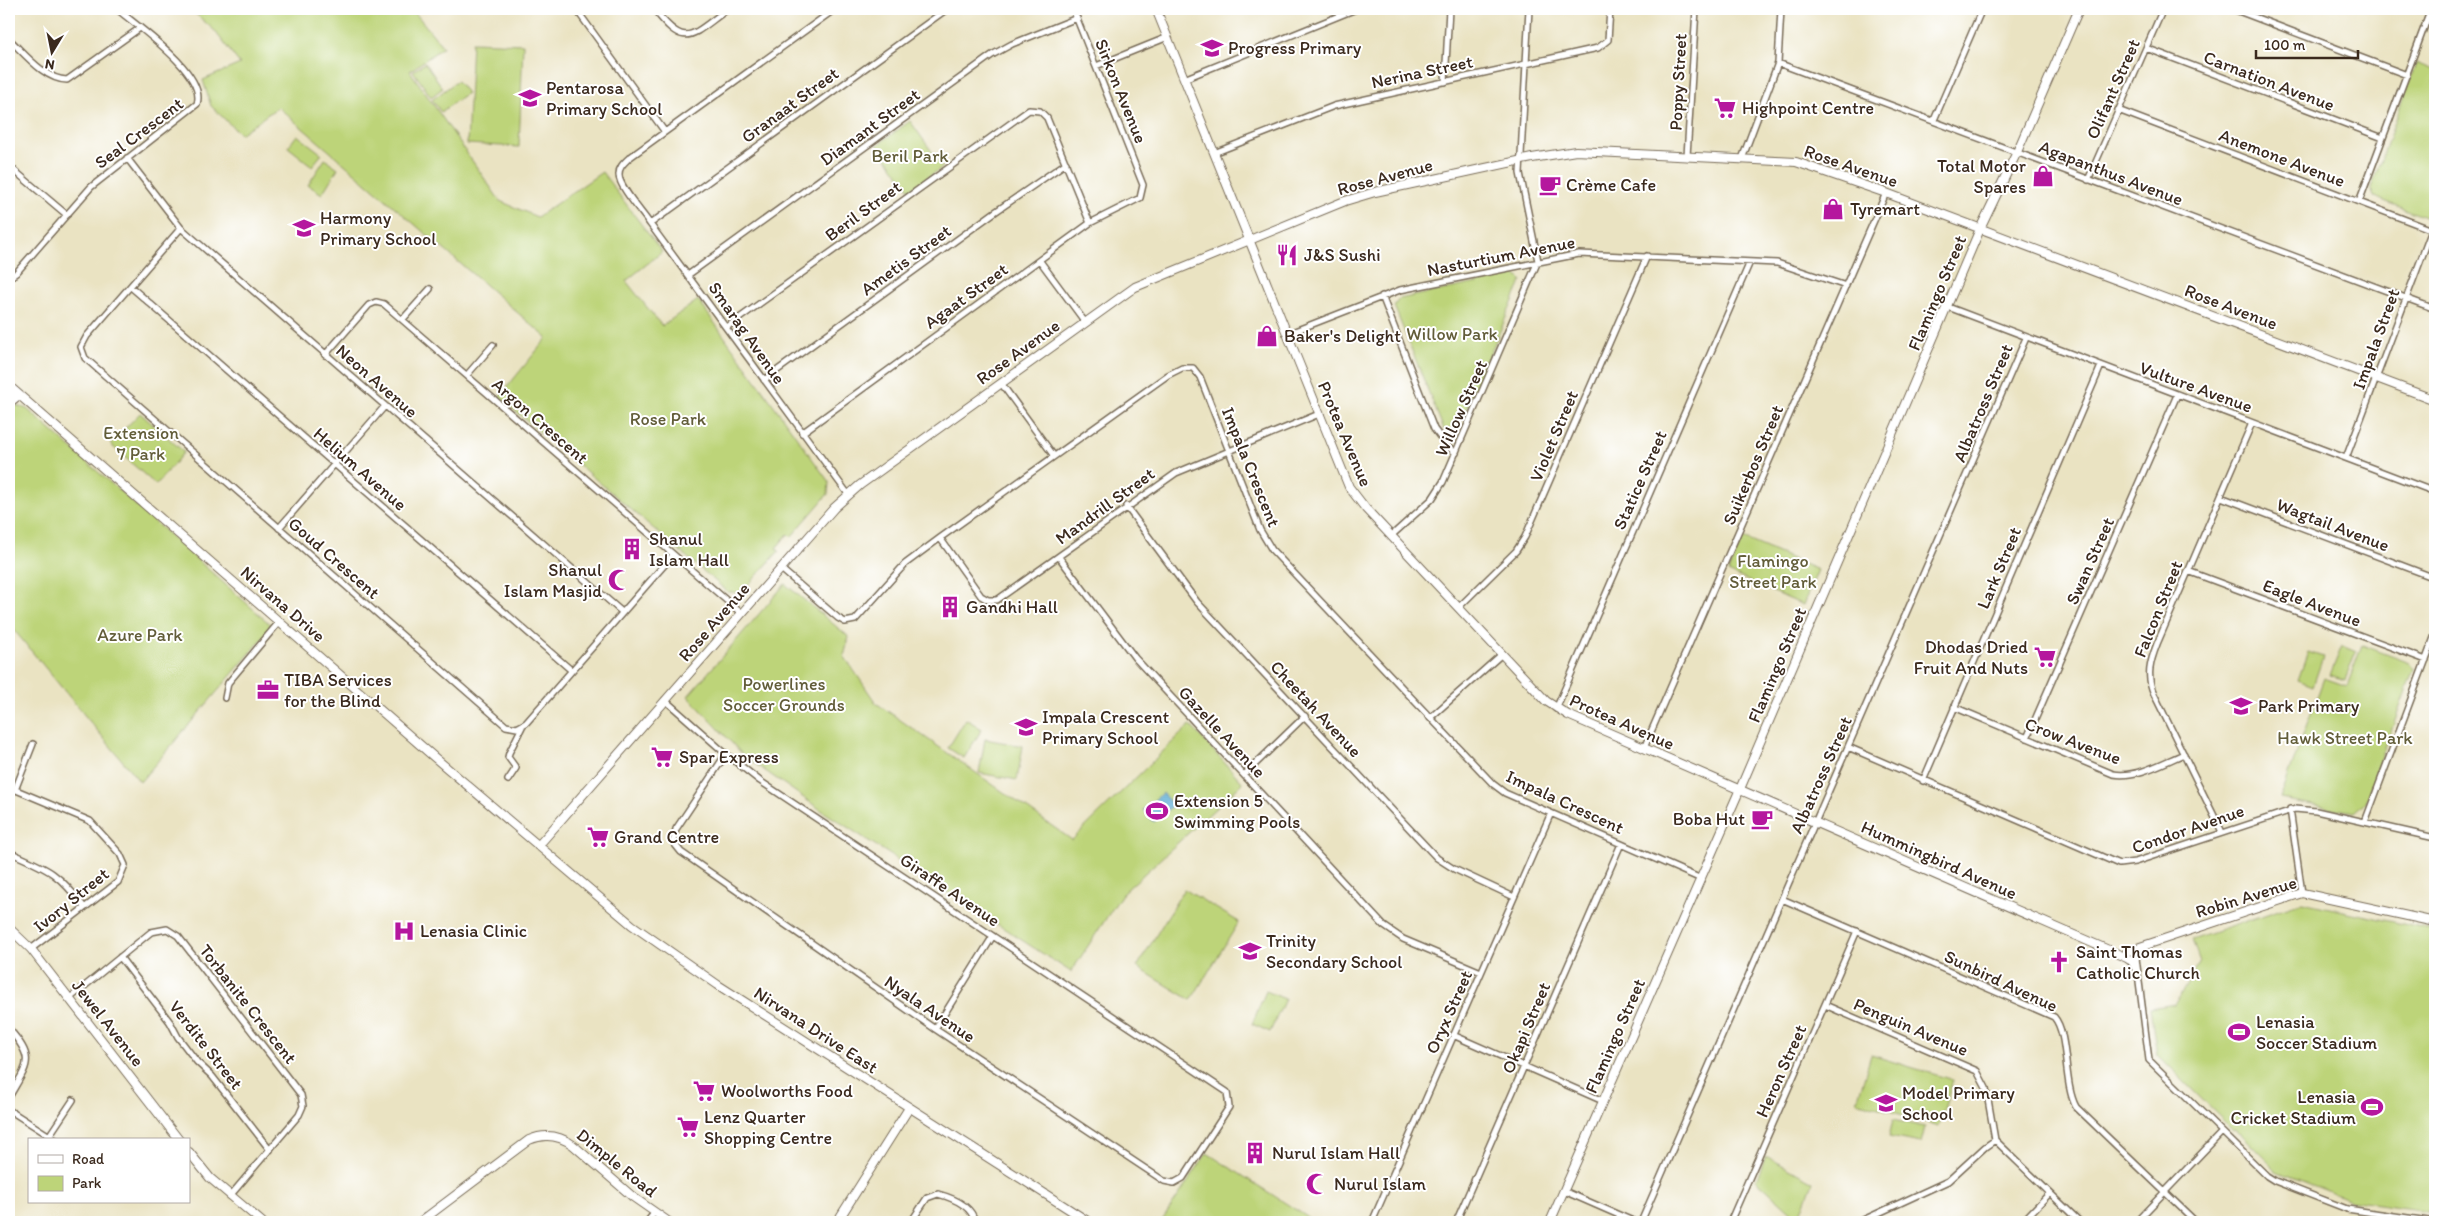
<svg xmlns="http://www.w3.org/2000/svg" width="2444" height="1231" viewBox="0 0 2444 1231" font-family="Itim,sans-serif">
	<rect width="100%" height="100%" fill="#fff"/>
	<filter id="ink" filterUnits="userSpaceOnUse"><feTurbulence type="fractalNoise" baseFrequency=".02" numOctaves="2"/><feDisplacementMap in="SourceGraphic" scale="10" xChannelSelector="R" yChannelSelector="G"/><feConvolveMatrix kernelMatrix="1 2 1 2 8 2 1 2 1" color-interpolation-filters="sRGB"/></filter>
	<filter id="wash" filterUnits="userSpaceOnUse"><feTurbulence type="fractalNoise" baseFrequency=".0096" numOctaves="4" result="noise"/><feDisplacementMap in="SourceGraphic" scale="20" xChannelSelector="R" yChannelSelector="G"/><feGaussianBlur stdDeviation="1.12" result="paint"/><feColorMatrix in="noise" values="0 0 0 0 0 0 0 0 0 0 0 0 0 0 0 0 0 1.4 0 .05"/><feComposite in="paint" operator="in"/></filter>
	<g filter="url(#wash)">
		<rect width="100%" height="100%" fill="#eae3c2"/>
		<path fill="#bdd479" stroke="#7c7f4c" d="M190,9H412L443,47L410,71L500,201L537,217L602,172L662,252L626,281L662,326L698,300L829,482L828,494L791,537L788,534L776,548L779,551L741,593L728,592L499,397L547,338L278,107L240,134L211,106L203,80L240,64L214,30Z
			M472,42L523,44L519,147L467,144Z
			M425,63L443,88L431,97L413,71Z
			M2416,63L2435,71V221L2374,197L2371,188Z
			M457,81L467,93L441,112L432,100Z
			M910,121L943,167L910,190L877,145Z
			M297,135L322,154L312,166L288,147Z
			M325,159L338,168L322,194L308,185Z
			M1516,275L1522,280L1456,433L1448,435L1444,430L1394,306L1399,299Z
			M15,405L27,409L270,624L269,631L140,782L9,624V408Z
			M140,413L184,452L156,485L110,444Z
			M1743,538L1818,570L1803,605L1728,572Z
			M785,584L849,637L844,656L876,703L1072,840L1190,725L1243,783L1122,894L1071,972L821,810L744,756L688,696Z
			M2362,645L2410,663L2414,669L2365,802L2354,812L2280,799L2324,678L2347,686Z
			M2342,646L2356,652L2345,680L2330,675Z
			M2308,652L2323,657L2313,686L2298,680Z
			M966,719L982,729L964,758L948,748Z
			M985,739L1023,746L1017,780L979,773Z
			M1184,889L1239,922L1191,1000L1137,967Z
			M2302,902L2435,931V1212L2350,1200L2277,1171L2236,1130L2234,1131L2157,1055L2150,1008L2175,1004L2200,962L2192,940Z
			M1266,991L1285,999L1270,1032L1252,1024Z
			M1871,1055L1953,1080L1939,1126L1857,1101Z
			M1893,1120L1925,1127L1921,1143L1889,1137Z
			M1207,1153L1315,1222H1161Z
			M1766,1156L1813,1182L1799,1219L1756,1180Z"/>
		<path fill="#59aad3" stroke="#4a6a78" d="M1162,793L1173,805L1154,822L1143,810Z"/>
	</g>
	<g filter="url(#ink)">
		<g fill="none" stroke-linecap="round" stroke-linejoin="round">
			<g stroke="#786b57" stroke-width="8">
				<path id="street" d="M576,9L665,132
					M654,9C686,51 691,35 728,9
					M835,9L629,158C624,163 619,167 619,174C618,186 643,213 650,224L848,494
					M2233,9L2407,75
					M9,39C24,53 45,80 67,80L140,28
					M2146,48L2383,138
					M1778,63L2435,309
					M1096,66L1168,37
					M1184,79L1356,9
					M1445,82L1449,9
					M2118,110L2435,231
					M1934,120L1982,9
					M1214,153L1334,106L1598,48L1608,40L1610,9
					M1687,156L1696,9
					M127,158L181,228L622,612
					M1742,159L1778,63L1781,9
					M9,166L67,215
					M2088,180L2163,9
					M2359,202L2431,9
					M650,224L947,9
					M181,228L87,336L81,347L85,358L506,726L517,728L526,723L673,555
					M1040,261L1085,322
					M688,275L992,55L1012,44L1077,18
					M9,278L16,273L91,187L197,104C207,74 138,27 117,9
					M131,287L571,670
					M1382,296L1434,429L1447,446L1456,453
					M1948,307L2435,492
					M403,319L430,289
					M727,327L1029,110L1040,111L1047,118L1090,223
					M1287,334L1400,290L1579,254L1777,263L1846,286
					M325,355L369,305L376,302L384,304L741,613
					M467,375L493,345
					M764,380L995,212L1066,163
					M1001,383L1054,456
					M802,433L1090,223L1140,198L1143,185L1073,9
					M2346,458L2432,230
					M2221,497L2435,578
					M1126,506L1197,602L1437,858L1454,869L1514,897
					M279,528L385,406
					M1391,536L1432,499L1443,482L1538,261L1520,173L1529,9
					M940,538L981,596L988,600H997L1176,473L1319,414
					M1059,557L1135,658L1384,926L1403,939L1481,972
					M780,568L838,618L845,622L855,620L905,564L940,538L1168,375L1182,368H1193L1200,377L1260,530L1272,550L1493,784L1505,793L1699,878
					M2188,571L2426,660
					M1458,608L1516,551L1525,537L1647,256
					M225,698L228,683L280,621
					M665,700L726,754L760,781L1227,1092L1229,1107L1183,1178L1174,1183L1164,1181L935,1029L681,852L673,842L676,829L726,754
					M1954,707L2113,774C2138,778 2162,763 2184,754
					M1556,709L1750,262
					M1430,718L1502,654
					M2027,738L2177,395
					M1848,747L2119,864L2135,862L2295,809L2316,811L2435,838
					M1644,748L1886,193
					M1244,775L1305,716
					M508,780L516,768L508,757L509,753L522,727
					M1923,781L2101,366
					M9,787L90,821L120,854L125,865L118,882L31,949
					M15,790L33,744
					M2290,809L2302,893
					M2365,822L2435,635
					M2222,832L2154,694C2146,676 2150,662 2157,644L2252,423
					M9,852C48,869 58,872 84,907
					M1782,899L2054,1017C2069,1034 2063,1083 2076,1107L2196,1222
					M120,957L170,1022L178,1037L197,1062L212,1076L270,1150
					M2136,958L2149,1060L2267,1176L2275,1181L2347,1209L2435,1222
					M2129,959L2136,971
					M70,998L151,932L167,929L178,936L301,1095L303,1106L299,1115L230,1196
					M1825,1005L1977,1071L1986,1088L1995,1140L2080,1222
					M9,1029C36,1060 28,1064 9,1097
					M935,1029L993,936
					M1453,1035L1603,1101
					M9,1110L56,1140
					M49,1136L73,1100
					M1564,1191L1635,1222
					M647,1222L655,1212
					M911,1222L927,1198L938,1194C953,1198 972,1206 975,1222
					M1372,1222L1551,813
					M1456,1222L1621,844
					M1641,1222L2026,338
					M1730,1222L1857,931
					M1859,1222L1948,1181L1985,1147L1995,1140
					M2022,1222L2049,1194
					M2136,1222L2222,1132"/>
			</g>
			<g stroke="#786b57" stroke-width="10">
				<path id="secondary" d="M1156,9L1349,487L1366,509L1546,701L1568,715L2127,958
					M9,386L434,757L632,925L718,985L1089,1222
					M9,403L19,395
					M538,846L834,508L860,485L1135,287L1345,201L1375,192L1532,158L1576,151L1796,162L1886,193L2435,400
					M9,928L31,949L179,1140
					M2126 955a5 5 0 1 1 10 0a5 5 0 1 1-10 0Z
					M2131,950L2302,893L2435,922
					M189,1152L210,1178L262,1222
					M420,1222L529,1140C545,1133 559,1135 573,1145L633,1197L669,1222
					M837,1222L909,1108
					M1550,1222L1740,789L1980,229L2017,152L2079,9"/>
			</g>
			<use href="#street" stroke="#fff" stroke-width="5"/>
			<use href="#secondary" stroke="#fff" stroke-width="8"/>
		</g>
	</g>
	<defs>
		<g id="school-bare" transform="scale(1.725)"><path d="M0-5L7-2L0 1L-7-2ZM-4 1L0 2.5L4 1V4Q0 6-4 4Z" fill="#b5179e" stroke="#fff" stroke-width="2.5" paint-order="stroke"/></g>
		<g id="supermarket-bare" transform="scale(1.725)"><path d="M-6-5.5h2.5l.6 2H6L4.5 2H-2.5L-4.4-4H-6ZM-1.5 3.2a1.3 1.3 0 1 0 .1 0ZM3 3.2a1.3 1.3 0 1 0 .1 0Z" fill="#b5179e" stroke="#fff" stroke-width="2.5" paint-order="stroke"/></g>
		<g id="shop-bare" transform="scale(1.725)"><path d="M-5-2.5h2.3a2.7 3.5 0 0 1 5.4 0H5L5.5 6h-11ZM-1.5-2.5h3a1.5 2.3 0 0 0-3 0Z" fill="#b5179e" stroke="#fff" stroke-width="2.5" paint-order="stroke"/></g>
		<g id="cafe-bare" transform="scale(1.725)"><path d="M-5.5-4.5H6V0H3Q3 3.5 0 3.5H-2.5Q-5.5 3.5-5.5 0ZM3-3.2v2h1.7v-2ZM-6 4.5H4V6H-6Z" fill="#b5179e" stroke="#fff" stroke-width="2.5" paint-order="stroke"/></g>
		<g id="restaurant-bare" transform="scale(1.725)"><path d="M-5-6h1v4h1v-4h1v4h1v-4h1v5L-1.5 .5V6h-2V.5L-5-1ZM5-6V6H3V1.5H1.5Q1.5-4 5-6Z" fill="#b5179e" stroke="#fff" stroke-width="2.5" paint-order="stroke"/></g>
		<g id="building-bare" transform="scale(1.725)"><path d="M-4-6H4V6H1V3H-1V6H-4ZM-2.5-4.3h1.7v1.8h-1.7ZM.8-4.3h1.7v1.8H.8ZM-2.5-1h1.7V.8h-1.7ZM.8-1h1.7V.8H.8Z" fill="#b5179e" stroke="#fff" stroke-width="2.5" paint-order="stroke"/></g>
		<g id="mosque-bare" transform="scale(1.725)"><path d="M3.5-4.9A6 6 0 1 0 3.5 4.9A5 5 0 1 1 3.5-4.9Z" fill="#b5179e" stroke="#fff" stroke-width="2.5" paint-order="stroke"/></g>
		<g id="office-bare" transform="scale(1.725)"><path d="M-6-3h4V-5.5h4V-3h4V5H-6ZM-1-4.5V-3h2v-1.5ZM-6 0V1H6V0Z" fill="#b5179e" stroke="#fff" stroke-width="2.5" paint-order="stroke"/></g>
		<g id="stadium-bare" transform="scale(1.725)"><path d="M0-5a6.5 5 0 1 0 0 10a6.5 5 0 1 0 0-10ZM-3.5-1.8h7v3.6h-7Z" fill="#b5179e" stroke="#fff" stroke-width="2.5" paint-order="stroke"/></g>
		<g id="hospital-bare" transform="scale(1.725)"><path d="M-5-5h3v3.5h4V-5h3V5h-3V1.5h-4V5h-3Z" fill="#b5179e" stroke="#fff" stroke-width="2.5" paint-order="stroke"/></g>
		<g id="church-bare" transform="scale(1.725)"><path d="M-1.2-6h2.4v3.5h3.3v2.4h-3.3V6h-2.4V-.1h-3.3v-2.4h3.3Z" fill="#b5179e" stroke="#fff" stroke-width="2.5" paint-order="stroke"/></g>
	</defs>
	<g fill-rule="evenodd">
		<use href="#school-bare" x="1212" y="48"/>
		<use href="#school-bare" x="530" y="98"/>
		<use href="#supermarket-bare" x="1725" y="108"/>
		<use href="#shop-bare" x="2043" y="176"/>
		<use href="#cafe-bare" x="1550" y="185"/>
		<use href="#shop-bare" x="1833" y="209"/>
		<use href="#school-bare" x="304" y="228"/>
		<use href="#restaurant-bare" x="1287" y="255"/>
		<use href="#shop-bare" x="1267" y="336"/>
		<use href="#building-bare" x="632" y="549"/>
		<use href="#mosque-bare" x="619" y="580"/>
		<use href="#building-bare" x="950" y="607"/>
		<use href="#supermarket-bare" x="2045" y="657"/>
		<use href="#office-bare" x="268" y="690"/>
		<use href="#school-bare" x="2241" y="706"/>
		<use href="#school-bare" x="1026" y="727"/>
		<use href="#supermarket-bare" x="662" y="757"/>
		<use href="#stadium-bare" x="1157" y="811"/>
		<use href="#cafe-bare" x="1762" y="819"/>
		<use href="#supermarket-bare" x="598" y="837"/>
		<use href="#hospital-bare" x="404" y="931"/>
		<use href="#school-bare" x="1250" y="951"/>
		<use href="#church-bare" x="2059" y="962"/>
		<use href="#stadium-bare" x="2239" y="1032"/>
		<use href="#supermarket-bare" x="704" y="1091"/>
		<use href="#school-bare" x="1886" y="1103"/>
		<use href="#stadium-bare" x="2372" y="1107"/>
		<use href="#supermarket-bare" x="688" y="1127"/>
		<use href="#building-bare" x="1255" y="1153"/>
		<use href="#mosque-bare" x="1317" y="1184"/>
	</g>
	<g text-anchor="middle" dominant-baseline="central" stroke-width="4" stroke-linejoin="round" paint-order="stroke">
		<g font-size="18" fill="#3b2a1e" stroke="#fff" text-anchor="start">
			<text x="1228" y="48">Progress Primary</text>
			<text x="546" y="88">Pentarosa<tspan x="546" dy="21">Primary School</tspan></text>
			<text x="1742" y="108">Highpoint Centre</text>
			<text x="2026" y="166" text-anchor="end">Total Motor<tspan x="2026" dy="21">Spares</tspan></text>
			<text x="1566" y="185">Crème Cafe</text>
			<text x="1850" y="209">Tyremart</text>
			<text x="320" y="218">Harmony<tspan x="320" dy="21">Primary School</tspan></text>
			<text x="1304" y="255">J&amp;S Sushi</text>
			<text x="1284" y="336">Baker's Delight</text>
			<text x="649" y="539">Shanul<tspan x="649" dy="21">Islam Hall</tspan></text>
			<text x="602" y="570" text-anchor="end">Shanul<tspan x="602" dy="21">Islam Masjid</tspan></text>
			<text x="966" y="607">Gandhi Hall</text>
			<text x="2028" y="647" text-anchor="end">Dhodas Dried<tspan x="2028" dy="21">Fruit And Nuts</tspan></text>
			<text x="284" y="680">TIBA Services<tspan x="284" dy="21">for the Blind</tspan></text>
			<text x="2258" y="706">Park Primary</text>
			<text x="1042" y="717">Impala Crescent<tspan x="1042" dy="21">Primary School</tspan></text>
			<text x="679" y="757">Spar Express</text>
			<text x="1174" y="801">Extension 5<tspan x="1174" dy="21">Swimming Pools</tspan></text>
			<text x="1745" y="819" text-anchor="end">Boba Hut</text>
			<text x="614" y="837">Grand Centre</text>
			<text x="420" y="931">Lenasia Clinic</text>
			<text x="1266" y="941">Trinity<tspan x="1266" dy="21">Secondary School</tspan></text>
			<text x="2076" y="952">Saint Thomas<tspan x="2076" dy="21">Catholic Church</tspan></text>
			<text x="2256" y="1022">Lenasia<tspan x="2256" dy="21">Soccer Stadium</tspan></text>
			<text x="721" y="1091">Woolworths Food</text>
			<text x="1902" y="1093">Model Primary<tspan x="1902" dy="21">School</tspan></text>
			<text x="2356" y="1097" text-anchor="end">Lenasia<tspan x="2356" dy="21">Cricket Stadium</tspan></text>
			<text x="704" y="1117">Lenz Quarter<tspan x="704" dy="21">Shopping Centre</tspan></text>
			<text x="1272" y="1153">Nurul Islam Hall</text>
			<text x="1334" y="1184">Nurul Islam</text>
		</g>
		<g font-size="18" fill="#3b2a1e" stroke="#fff">
			<text transform="translate(1422 72) rotate(-12)">Nerina Street</text>
			<text transform="translate(2269 81) rotate(21)">Carnation Avenue</text>
			<text transform="translate(1678 82) rotate(-87)">Poppy Street</text>
			<text transform="translate(2113 89) rotate(-66)">Olifant Street</text>
			<text transform="translate(1121 91) rotate(68)">Sirkon Avenue</text>
			<text transform="translate(790 105) rotate(-36)">Granaat Street</text>
			<text transform="translate(870 127) rotate(-36)">Diamant Street</text>
			<text transform="translate(139 133) rotate(-37)">Seal Crescent</text>
			<text transform="translate(2282 158) rotate(21)">Anemone Avenue</text>
			<text transform="translate(1851 166) rotate(19)">Rose Avenue</text>
			<text transform="translate(2111 173) rotate(21)">Agapanthus Avenue</text>
			<text transform="translate(1385 177) rotate(-15)">Rose Avenue</text>
			<text transform="translate(863 211) rotate(-36)">Beril Street</text>
			<text transform="translate(1501 256) rotate(-11)">Nasturtium Avenue</text>
			<text transform="translate(906 260) rotate(-36)">Ametis Street</text>
			<text transform="translate(1937 293) rotate(-67)">Flamingo Street</text>
			<text transform="translate(966 296) rotate(-36)">Agaat Street</text>
			<text transform="translate(2231 307) rotate(21)">Rose Avenue</text>
			<text transform="translate(747 333) rotate(55)">Smarag Avenue</text>
			<text transform="translate(2376 339) rotate(-70)">Impala Street</text>
			<text transform="translate(1018 352) rotate(-36)">Rose Avenue</text>
			<text transform="translate(377 381) rotate(41)">Neon Avenue</text>
			<text transform="translate(2196 387) rotate(20)">Vulture Avenue</text>
			<text transform="translate(1983 403) rotate(-67)">Albatross Street</text>
			<text transform="translate(1461 408) rotate(-66)">Willow Street</text>
			<text transform="translate(540 421) rotate(41)">Argon Crescent</text>
			<text transform="translate(1345 434) rotate(67)">Protea Avenue</text>
			<text transform="translate(1554 436) rotate(-67)">Violet Street</text>
			<text transform="translate(1753 465) rotate(-67)">Suikerbos Street</text>
			<text transform="translate(1251 467) rotate(68)">Impala Crescent</text>
			<text transform="translate(360 469) rotate(41)">Helium Avenue</text>
			<text transform="translate(1640 480) rotate(-66)">Statice Street</text>
			<text transform="translate(1105 506) rotate(-36)">Mandrill Street</text>
			<text transform="translate(2333 525) rotate(21)">Wagtail Avenue</text>
			<text transform="translate(334 558) rotate(41)">Goud Crescent</text>
			<text transform="translate(2090 561) rotate(-66)">Swan Street</text>
			<text transform="translate(1999 568) rotate(-67)">Lark Street</text>
			<text transform="translate(2312 603) rotate(21)">Eagle Avenue</text>
			<text transform="translate(283 604) rotate(41)">Nirvana Drive</text>
			<text transform="translate(2158 609) rotate(-68)">Falcon Street</text>
			<text transform="translate(714 622) rotate(-49)">Rose Avenue</text>
			<text transform="translate(1777 665) rotate(-67)">Flamingo Street</text>
			<text transform="translate(1316 709) rotate(47)">Cheetah Avenue</text>
			<text transform="translate(1622 722) rotate(24)">Protea Avenue</text>
			<text transform="translate(1222 732) rotate(47)">Gazelle Avenue</text>
			<text transform="translate(2073 741) rotate(21)">Crow Avenue</text>
			<text transform="translate(1821 775) rotate(-66)">Albatross Street</text>
			<text transform="translate(1565 802) rotate(25)">Impala Crescent</text>
			<text transform="translate(2188 829) rotate(-19)">Condor Avenue</text>
			<text transform="translate(1939 860) rotate(24)">Hummingbird Avenue</text>
			<text transform="translate(950 890) rotate(34)">Giraffe Avenue</text>
			<text transform="translate(2246 897) rotate(-17)">Robin Avenue</text>
			<text transform="translate(71 900) rotate(-39)">Ivory Street</text>
			<text transform="translate(2001 981) rotate(25)">Sunbird Avenue</text>
			<text transform="translate(248 1004) rotate(52)">Torbanite Crescent</text>
			<text transform="translate(930 1009) rotate(34)">Nyala Avenue</text>
			<text transform="translate(1449 1012) rotate(-66)">Oryx Street</text>
			<text transform="translate(108 1023) rotate(52)">Jewel Avenue</text>
			<text transform="translate(1911 1027) rotate(23)">Penguin Avenue</text>
			<text transform="translate(1526 1028) rotate(-67)">Okapi Street</text>
			<text transform="translate(816 1030) rotate(33)">Nirvana Drive East</text>
			<text transform="translate(1615 1036) rotate(-66)">Flamingo Street</text>
			<text transform="translate(206 1045) rotate(52)">Verdite Street</text>
			<text transform="translate(1781 1071) rotate(-66)">Heron Street</text>
			<text transform="translate(617 1163) rotate(39)">Dimple Road</text>
		</g>
		<g font-size="18" fill="#625d39" stroke="#fff">
			<text x="910" y="156">Beril Park</text>
			<text x="1452" y="334">Willow Park</text>
			<text x="668" y="419">Rose Park</text>
			<text x="141" y="433">Extension<tspan x="141" dy="21">7 Park</tspan></text>
			<text x="1773" y="561">Flamingo<tspan x="1773" dy="21">Street Park</tspan></text>
			<text x="140" y="635">Azure Park</text>
			<text x="784" y="684">Powerlines<tspan x="784" dy="21">Soccer Grounds</tspan></text>
			<text x="2345" y="738">Hawk Street Park</text>
		</g>
	</g>
	<rect width="2444" height="1231" fill="none" stroke="#fff" stroke-width="30"/>
	<rect x="28" y="1138" width="162" height="65" fill="#ffffff" stroke="#b1aaa5"/>
	<rect x="38" y="1155" width="25" height="8" fill="#ffffff" stroke="#b1aaa5"/>
	<text x="72" y="1164" font-size="15" fill="#3b2a1e">Road</text>
	<rect x="38" y="1176" width="25" height="15" fill="#bdd479" stroke="#b1aaa5"/>
	<text x="72" y="1188" font-size="15" fill="#3b2a1e">Park</text>
	<g transform="translate(52 52) rotate(190)" stroke="#ffffff" stroke-width="4" paint-order="stroke">
	<path d="M0-4L9 19L0 12L-9 19Z" fill="#3b2a1e"/>
	<text y="-8" font-size="14" font-weight="bold" text-anchor="middle" fill="#3b2a1e">N</text>
	</g>
	<path d="M2256 50v8h102v-8" fill="none" stroke="#3b2a1e" stroke-width="2.5"/>
	<text x="2264" y="50" font-size="15" fill="#3b2a1e" stroke="#ffffff" stroke-width="4" paint-order="stroke">100 m</text>
</svg>
